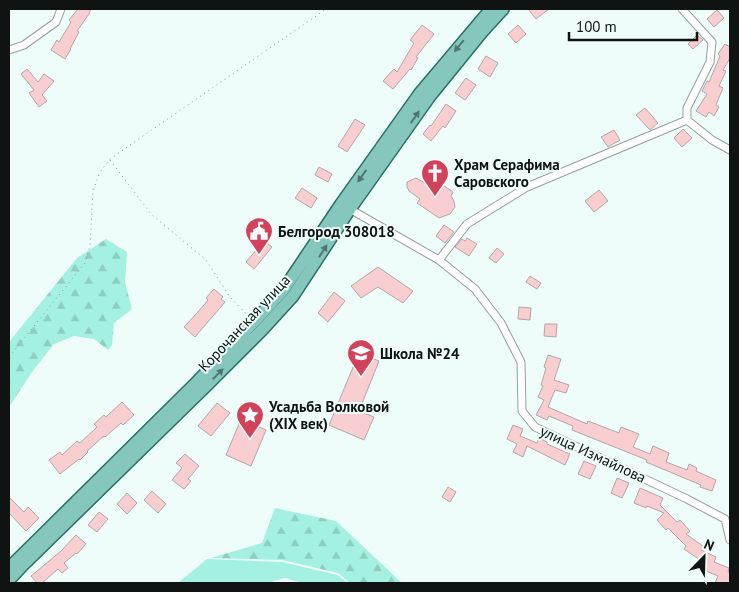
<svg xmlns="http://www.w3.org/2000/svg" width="739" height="592" viewBox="0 0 739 592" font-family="'PT Sans',sans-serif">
	<defs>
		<pattern id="forest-firs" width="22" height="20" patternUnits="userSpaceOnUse" patternTransform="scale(1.25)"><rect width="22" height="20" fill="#a4f1e1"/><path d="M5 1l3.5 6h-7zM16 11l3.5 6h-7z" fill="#8ccec0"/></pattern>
	</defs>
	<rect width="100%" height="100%" fill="#eefdf9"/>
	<path fill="#a4f1e1" d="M207,559L282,562L338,575L347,583H302L285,578L273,581L272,583H178Z"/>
	<path fill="url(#forest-firs)" d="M106,239L127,252L125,282L132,309L114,323L112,345L108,350L94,339L74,336L54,344L32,372L9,407V342L77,258Z
		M275,508L336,521L402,583H350L338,573L282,560L211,558L262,543Z"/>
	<path fill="#f9ced0" stroke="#b4a6a6" d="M78,9H91L89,14L77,31L79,32L70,49H71L65,59L51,50L57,40L59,42L71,22L69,20Z
		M528,9H549L536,19Z
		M717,10L724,18L714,27L707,19Z
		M422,25L434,34L416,57L418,58L411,70L410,69L393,89L383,81L394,69L397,72L414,43L410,40Z
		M518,25L526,34L516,43L508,34Z
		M697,35L703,40L693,49L688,44Z
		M725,44L730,47V58L723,70L726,71L719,86L723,88L716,105L719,107L714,116L709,112L706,117L696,111L707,94L702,91L707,81L709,82L720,56L718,54Z
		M486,56L498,63L490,77L478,69Z
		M27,69L38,82L44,74L54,81L42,95L47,101L39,107L29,93L34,90L21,74Z
		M466,78L476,85L465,100L455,93Z
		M446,104L456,111L445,128L443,126L431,141L423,134L430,125L431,126Z
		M645,108L658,123L650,130L636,115Z
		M355,119L365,125L347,152L338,146Z
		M683,129L692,138L682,147L674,138Z
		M614,130L620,140L608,147L601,137Z
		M319,167L332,174L328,182L315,175Z
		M416,178L429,185L434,179L453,192L451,196L454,201L455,207L450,214L439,218L417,203L420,199L409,191L407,187V182Z
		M302,188L317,198L311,208L295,198Z
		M599,190L608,201L594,212L585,201Z
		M444,225L454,232L445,243L436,236Z
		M467,238L477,244L469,256L455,247L462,239L465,241Z
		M264,241L272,247L254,269L246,262Z
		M497,248L504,254L496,263L489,258Z
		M378,267L413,291L403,303L378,287L361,298L351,286Z
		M530,276L541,283L537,289L526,282Z
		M214,289L223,297L221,299L225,302L195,337L184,327L198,312L208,300L206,298Z
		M334,292L345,301L328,322L318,313Z
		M519,307L531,308L530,320L518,319Z
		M545,324H557L556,337L544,336Z
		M359,353L379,361L359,411L374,417L364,440L329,425Z
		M548,355L561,359L554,380L569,385L566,393L555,390L548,407L587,424L588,421L619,433L621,427L639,434L633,447L650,454L653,446L669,453L666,462L687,470L689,464L697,468L696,471L716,480L712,491L700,487L701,485L646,462L647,460L572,430L573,426L549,416L547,420L536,415L544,400L538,397L543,386L541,385L546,368L544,367Z
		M122,402L134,415L123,425L121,423L105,437L104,436L87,451L88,452L80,460L79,459L60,474L49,460L60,452L62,455L77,441L80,443L97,427L94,424L104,415L106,417Z
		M217,403L230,413L211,436L198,426Z
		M241,419L266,430L251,466L226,455Z
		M513,425L523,429L520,436L537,443L539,438L547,442V444L570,454L565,465L527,446L523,457L513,452L517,444L507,439Z
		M185,454L199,466L188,479L191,481L184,489L172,480L182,468L176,463Z
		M584,461L596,466L590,479L578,474Z
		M617,478L629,483L622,498L611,493Z
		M448,487L456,492L450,502L442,497Z
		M640,488L663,498L660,505L677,522L680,520L690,531L686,534L703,546L701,550L716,557L714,562L729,568L728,572L730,573V583H715L718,576L701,569L703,562L684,549L686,546L668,528L666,530L657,520L664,513L647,506L646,508L634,503Z
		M152,491L166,504L158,513L144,500Z
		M127,493L137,503L127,514L117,504Z
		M9,497L24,512L28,507L39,518L26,531L9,513Z
		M99,512L108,519L97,532L88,525Z
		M76,535L86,544L77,554L76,553L64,563L68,568L62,573L58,569L42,583H37L31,576L61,551Z"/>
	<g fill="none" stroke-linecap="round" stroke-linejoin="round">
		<g stroke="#93a19e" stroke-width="9">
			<path id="minor" d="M682,9L712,42L710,62L687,108V120L712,140L730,150
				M9,50L24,45L56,22L61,9
				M348,208L439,260L475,289L501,323L521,362L522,411L535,427L687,499L725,519L730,540
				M439,260L467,224L527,187L687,120"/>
		</g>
		<g stroke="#277064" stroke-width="14">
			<path id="primary" d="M9,568L194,385L254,322L284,289L341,204L420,93L491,9
				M9,580L22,566L207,385L262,330L293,296L350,209L430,96L482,32L503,9"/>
		</g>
		<path stroke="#899491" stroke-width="1" stroke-dasharray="1 4" stroke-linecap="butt" d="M110,160L151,214L206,260L230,297L247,315
			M9,357L85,263L90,246L93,190L100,172L110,159L326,9"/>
		<use href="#minor" stroke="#fff" stroke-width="7"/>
		<use href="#primary" stroke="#85c7bc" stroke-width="11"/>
	</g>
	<defs><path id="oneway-solid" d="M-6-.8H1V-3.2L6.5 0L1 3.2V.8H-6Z" transform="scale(1.25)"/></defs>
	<g fill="#507670">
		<use href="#oneway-solid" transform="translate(459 46) rotate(129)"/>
		<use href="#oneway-solid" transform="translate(415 117) rotate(-55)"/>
		<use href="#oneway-solid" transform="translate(362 176) rotate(125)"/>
		<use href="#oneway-solid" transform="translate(323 251) rotate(-57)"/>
		<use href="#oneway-solid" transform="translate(218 374) rotate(-45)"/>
	</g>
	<defs>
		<g id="church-pin" transform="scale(1.4375)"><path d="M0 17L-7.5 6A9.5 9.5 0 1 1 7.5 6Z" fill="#d2425a" stroke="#eefdf9"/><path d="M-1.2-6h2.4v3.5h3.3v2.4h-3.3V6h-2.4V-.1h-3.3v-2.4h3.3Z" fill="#fff"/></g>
		<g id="civic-pin" transform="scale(1.4375)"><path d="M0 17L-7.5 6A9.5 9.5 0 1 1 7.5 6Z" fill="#d2425a" stroke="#eefdf9"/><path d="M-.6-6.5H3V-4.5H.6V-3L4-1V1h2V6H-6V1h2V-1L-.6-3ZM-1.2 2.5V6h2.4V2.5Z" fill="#fff"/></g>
		<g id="school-pin" transform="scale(1.4375)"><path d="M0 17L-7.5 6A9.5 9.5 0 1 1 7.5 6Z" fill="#d2425a" stroke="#eefdf9"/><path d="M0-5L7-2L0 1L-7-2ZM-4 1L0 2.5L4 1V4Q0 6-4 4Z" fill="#fff"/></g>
		<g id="sight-pin" transform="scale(1.4375)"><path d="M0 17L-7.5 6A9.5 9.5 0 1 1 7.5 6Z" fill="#d2425a" stroke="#eefdf9"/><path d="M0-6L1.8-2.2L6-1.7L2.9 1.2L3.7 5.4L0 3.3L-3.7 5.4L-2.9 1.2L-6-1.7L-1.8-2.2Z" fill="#fff"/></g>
	</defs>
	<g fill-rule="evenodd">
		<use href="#church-pin" x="435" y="173"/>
		<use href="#civic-pin" x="259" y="231"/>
		<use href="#school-pin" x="361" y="353"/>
		<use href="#sight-pin" x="250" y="415"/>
	</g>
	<g text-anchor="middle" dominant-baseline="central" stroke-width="4" stroke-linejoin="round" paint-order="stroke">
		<g font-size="15" font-weight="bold" fill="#0f1413" stroke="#eefdf9" text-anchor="start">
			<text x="454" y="164">Храм Серафима<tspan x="454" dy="17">Саровского</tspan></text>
			<text x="278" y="231">Белгород 308018</text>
			<text x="380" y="353">Школа №24</text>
			<text x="269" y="406">Усадьба Волковой<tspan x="269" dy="17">(XIX век)</tspan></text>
		</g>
		<g font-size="15" fill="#0f1413" stroke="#eefdf9">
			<text transform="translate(244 323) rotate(-47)">Корочанская улица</text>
			<text transform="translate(593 454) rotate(25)">улица Измайлова</text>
		</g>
	</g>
	<rect width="739" height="592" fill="none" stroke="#0f1413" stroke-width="20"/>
	<g transform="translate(704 557) rotate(23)" stroke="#eefdf9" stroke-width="4" paint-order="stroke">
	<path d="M0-4L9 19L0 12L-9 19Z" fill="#0f1413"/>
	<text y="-8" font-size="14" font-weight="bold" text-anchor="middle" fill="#0f1413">N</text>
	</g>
	<path d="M569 32v8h128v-8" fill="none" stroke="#0f1413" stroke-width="2.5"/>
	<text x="576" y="32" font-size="15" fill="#0f1413" stroke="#eefdf9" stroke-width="4" paint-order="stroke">100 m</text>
</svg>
